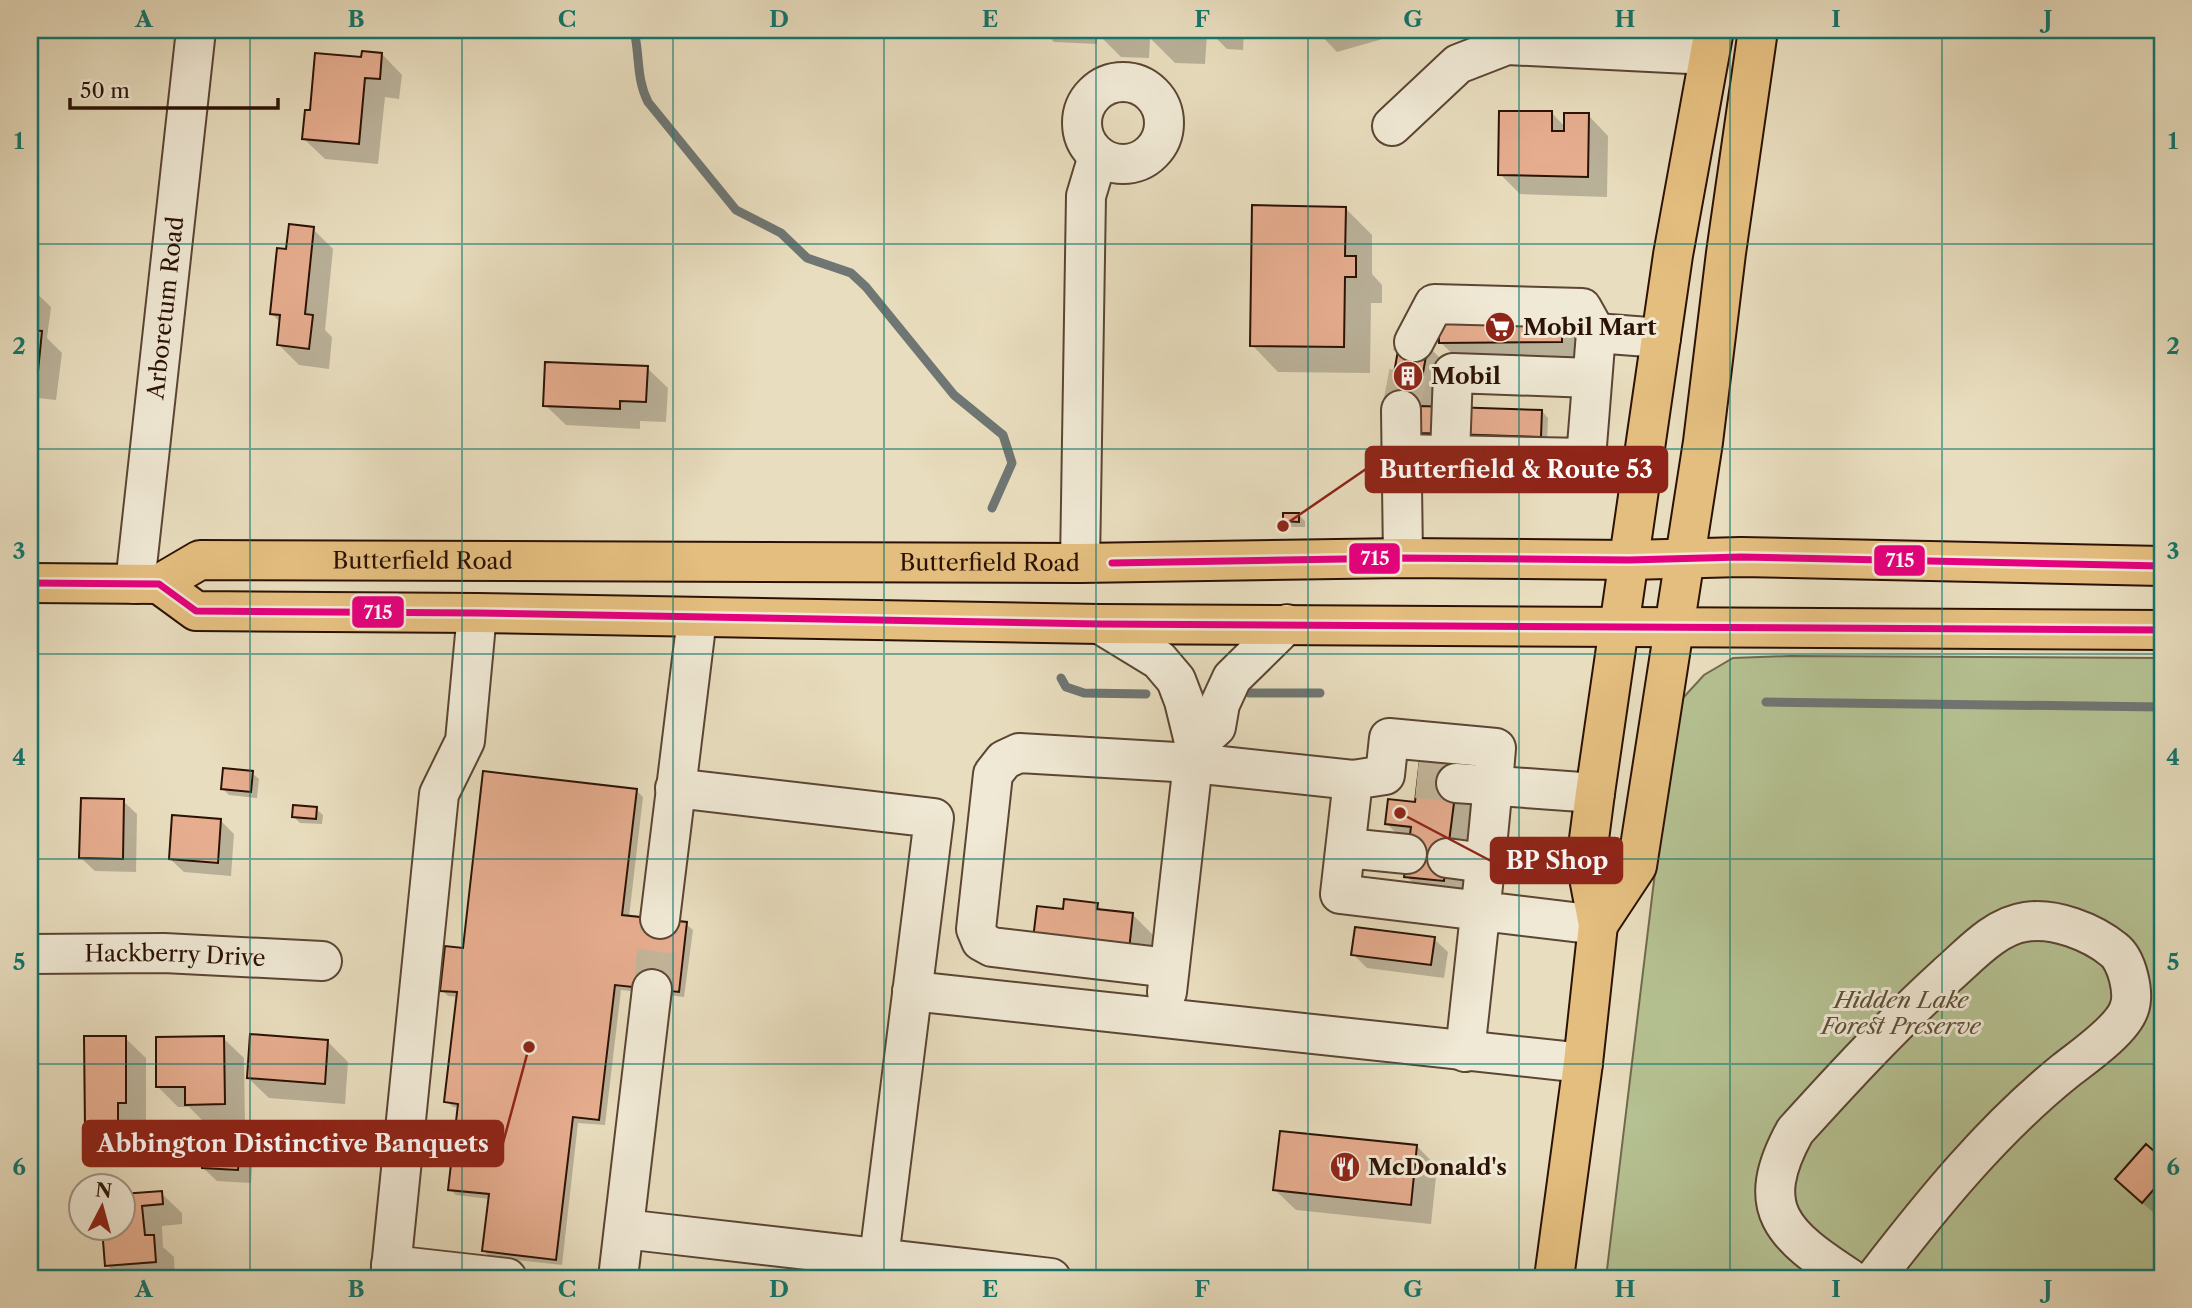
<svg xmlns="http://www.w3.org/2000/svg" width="2192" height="1308" viewBox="0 0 2192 1308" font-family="'Libre Caslon Text',serif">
	<rect width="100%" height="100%" fill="#e8ddbe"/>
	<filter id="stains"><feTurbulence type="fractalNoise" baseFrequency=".00286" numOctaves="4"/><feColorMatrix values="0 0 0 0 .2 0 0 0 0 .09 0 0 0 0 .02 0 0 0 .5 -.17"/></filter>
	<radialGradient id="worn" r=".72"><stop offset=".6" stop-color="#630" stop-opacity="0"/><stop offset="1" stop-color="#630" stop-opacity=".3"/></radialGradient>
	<path fill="#b5c192" stroke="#706a4c" stroke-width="2" d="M1790,656L2162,658V1278H1606L1664,798L1682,699L1704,675L1733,658Z"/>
	<path fill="#0003" d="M1042,30H1244L1243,50L1227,49L1212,34H1207L1205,64L1175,63L1150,38L1149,58L1121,57L1097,33V44L1054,42Z
		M1316,30H1384L1386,38L1337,52Z
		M382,54L402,75L399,99L385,97L378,164L325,159L304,139L311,111Z
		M1552,113L1565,127L1588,115L1608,136L1607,197L1520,194L1500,174Z
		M1345,208L1372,235V274L1382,285V303H1371L1370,373L1278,372L1252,345Z
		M313,229L333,249L325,330L332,337L329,369L299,365L279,345L281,323L272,314L288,251Z
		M30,287L51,307L47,338L62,353L56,400L30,397Z
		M1561,313L1582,334V361L1461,362L1440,342Z
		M1428,346L1448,366L1440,408L1542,411L1548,418L1547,443L1427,439L1410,427Z
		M647,368L668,388L666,422L640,421V429L566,425L545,405Z
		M1299,515L1305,521V527H1291L1285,521Z
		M252,773L259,779L257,798L229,795L223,789Z
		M1478,786L1464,901L1427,896L1406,876L1407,844L1387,824Z
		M637,791L643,797L629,917L686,924L693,930L684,997L621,990L605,1125L578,1123L562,1265L490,1257L484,1251L490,1199L456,1195L450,1189L459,1108L453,1107L446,1101L459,997L448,996L442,990L464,950Z
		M123,801L137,814L136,872L95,871L81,858Z
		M316,809L323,815L322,824L300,823L294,817Z
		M220,820L234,834L231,876L184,872L170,859Z
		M1097,905L1104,912L1133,915L1153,935L1149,970L1065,911Z
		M1434,939L1448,952L1444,978L1367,968L1353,954Z
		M125,1038L146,1058V1123H137V1148L107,1149L86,1128Z
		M223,1038L244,1058L245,1124L207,1125L189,1107H178L158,1087Z
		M328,1042L348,1062L345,1104L269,1098L248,1078Z
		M240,1131L254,1144L251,1183L217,1181L203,1168Z
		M1417,1146L1437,1167L1431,1224L1296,1210L1275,1190Z
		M2146,1146L2162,1161V1208L2156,1215L2130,1192Z
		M161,1193L182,1213V1224L162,1226L163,1247L174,1257L175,1278H120L107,1265L104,1228H122V1196Z"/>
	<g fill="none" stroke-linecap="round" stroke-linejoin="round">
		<path stroke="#6f7673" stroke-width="9" d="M634,30C640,56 636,78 648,102L736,210L781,233L807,258L851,273L866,287L954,395L1003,435L1012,463L992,508
			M1061,678L1066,687L1084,693L1146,694
			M1249,693H1320
			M1766,702L2162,707"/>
	</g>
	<path fill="#e6ad8f" stroke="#2c1205" stroke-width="2" d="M1147,30H1179V38L1146,37Z
		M362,51L382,53L380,79L365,78L359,144L302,139L305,110H310L315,53L361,57Z
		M1499,111H1552V131H1564V113H1589L1588,177L1498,175Z
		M1252,205L1346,207L1345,256H1356V277H1345L1344,347L1250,346Z
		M289,224L314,227L305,314L313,315L309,349L277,345L280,315L270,314L277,248L286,249Z
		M1562,312V342L1439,343V313Z
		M30,330L42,331L37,381L30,380Z
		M1400,339L1428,345L1416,412L1388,407Z
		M545,362L648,366L646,402L620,401V409L543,406Z
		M1420,406L1542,410L1541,437L1419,433Z
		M1283,513H1299V522L1283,521Z
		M1420,759L1459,764L1444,881L1404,877L1411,827L1385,824L1388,799L1415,802Z
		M223,768L253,771L251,792L221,789Z
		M483,771L637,789L622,915L687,922L679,992L615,985L599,1120L573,1117L556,1260L482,1251L489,1194L448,1190L458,1104L444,1102L457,992L440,991L445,946L463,948Z
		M81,798L124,799L123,859L79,858Z
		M293,805L317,807L316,819L292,817Z
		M172,815L221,819L218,863L169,859Z
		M1064,899L1098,903L1097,909L1133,913L1129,950L1033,939L1037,906L1063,909Z
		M1355,927L1435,937L1431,965L1351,955Z
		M250,1034L328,1040L325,1084L247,1078Z
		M84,1036H126V1103H118V1129H85Z
		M224,1036L225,1104L185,1105V1087H156V1037Z
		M204,1127L241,1129L238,1170L202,1168Z
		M1280,1131L1417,1145L1411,1205L1273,1190Z
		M2146,1144L2162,1158V1180L2142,1203L2115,1179Z
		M162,1191L163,1204L142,1206L145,1235H154L156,1262L105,1266L102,1228H122V1194Z"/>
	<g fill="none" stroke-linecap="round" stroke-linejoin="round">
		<path stroke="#c2b499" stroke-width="38" stroke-dasharray="38 19" stroke-linecap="butt" d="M1401,410L1414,342
			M1417,779L1456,783
			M652,989L660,919"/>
		<g stroke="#5b4533" stroke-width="42">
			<g id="minor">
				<circle cx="1123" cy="123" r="41"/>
				<path d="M1392,126L1458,64L1507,45L1709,55"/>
				<path d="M1414,342L1434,304L1582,308L1596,333"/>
				<path d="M1401,410L1403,558"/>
				<path d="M1400,454L1586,458L1596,333L1661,338"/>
				<path d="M1450,454L1453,373L1592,378"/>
				<path d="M1080,563L1086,196L1098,156"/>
				<path id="s1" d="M135,584L196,30"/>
				<path d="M1100,624L1159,660L1176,680L1184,701L1195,746L1193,763L1019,753L1004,760L993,774L976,929L981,941L992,947L1169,968"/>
				<path d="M1195,746L1216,727L1220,704L1232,678L1287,624"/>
				<path d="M1456,783L1595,793"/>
				<path d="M675,788L934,818L879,1258"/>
				<path d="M1346,848L1407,854"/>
				<path d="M1447,858L1485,863"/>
				<path d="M660,919L697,618"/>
				<path id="s2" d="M30,954L164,953L322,961"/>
				<path d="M912,991L1583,1063"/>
				<path d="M1167,992L1193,763L1353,780"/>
				<path d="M1465,1052C1476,950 1488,849 1496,748L1389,738L1385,775L1353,780L1340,894L1598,925"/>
				<path d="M624,1229L1051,1278"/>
				<path d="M391,1265L507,1278"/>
				<path d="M390,1278L439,794L465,741L477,613"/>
				<path d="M618,1278L652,989"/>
				<path d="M1849,1278C1783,1235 1752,1209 1795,1131C1844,1077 1893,1024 1947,975C1969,956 1995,926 2025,922C2054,917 2092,932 2114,950C2127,960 2135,993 2129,1009C2122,1030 2083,1057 2065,1071C1992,1130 1932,1204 1875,1278"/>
			</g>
		</g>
		<g stroke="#2c1205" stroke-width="42">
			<g id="major">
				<path id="s3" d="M30,583L159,584L200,560L1080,563L1403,558L1629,560L1741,557L2162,566"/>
				<path d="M159,584L196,611L477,613L1100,624L2162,630"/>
				<path d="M1598,925L1637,866L1703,442L1726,253L1758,30"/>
				<path d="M1554,1278L1583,1063L1598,925L1586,862L1595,793L1673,255L1714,30"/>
			</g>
		</g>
		<use href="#minor" stroke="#f0e9d5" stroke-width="38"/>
		<use href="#major" stroke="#e4be7f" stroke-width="38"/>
		<g stroke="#f0e9d5" stroke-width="12">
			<path id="bus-1" d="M1112,563L1403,558L1629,560L1741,557L2162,566
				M30,583L159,584L196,611L477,613L1100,624L2162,630"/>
		</g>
		<use href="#bus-1" stroke="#e5007d" stroke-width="7"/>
	</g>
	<path fill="none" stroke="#0f766e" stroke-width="2" stroke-opacity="0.55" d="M250,30V1278M462,30V1278M673,30V1278M884,30V1278M1096,30V1278M1308,30V1278M1519,30V1278M1730,30V1278M1942,30V1278M30,244H2162M30,449H2162M30,654H2162M30,859H2162M30,1064H2162"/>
	<defs>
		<g id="supermarket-disc" transform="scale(1.575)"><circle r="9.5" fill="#8f2418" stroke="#f0e9d5"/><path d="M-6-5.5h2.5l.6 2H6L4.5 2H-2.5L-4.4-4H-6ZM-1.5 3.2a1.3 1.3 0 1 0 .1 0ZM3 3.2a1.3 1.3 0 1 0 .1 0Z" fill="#fff"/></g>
		<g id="building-disc" transform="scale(1.575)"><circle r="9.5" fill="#8f2418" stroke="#f0e9d5"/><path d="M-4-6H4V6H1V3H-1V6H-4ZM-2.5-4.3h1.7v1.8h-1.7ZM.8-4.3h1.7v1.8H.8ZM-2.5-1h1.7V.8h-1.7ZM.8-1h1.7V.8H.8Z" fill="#fff"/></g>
		<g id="restaurant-disc" transform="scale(1.575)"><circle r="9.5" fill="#8f2418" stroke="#f0e9d5"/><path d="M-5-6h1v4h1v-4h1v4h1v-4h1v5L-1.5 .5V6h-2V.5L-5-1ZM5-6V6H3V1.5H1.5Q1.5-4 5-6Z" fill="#fff"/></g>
	</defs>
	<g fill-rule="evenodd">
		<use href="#supermarket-disc" x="1500" y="327"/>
		<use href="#building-disc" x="1408" y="376"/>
		<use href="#restaurant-disc" x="1345" y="1167"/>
	</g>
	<g text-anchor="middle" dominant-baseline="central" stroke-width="6" stroke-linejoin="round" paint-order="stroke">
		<g font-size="23" fill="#2c1205" stroke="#f0e9d5">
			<text stroke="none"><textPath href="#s1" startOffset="278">Arboretum Road</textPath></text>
			<text stroke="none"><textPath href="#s3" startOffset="399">Butterfield Road</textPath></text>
			<text stroke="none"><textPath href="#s3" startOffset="966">Butterfield Road</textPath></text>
			<text stroke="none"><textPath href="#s2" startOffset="145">Hackberry Drive</textPath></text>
		</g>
		<g font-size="23" font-weight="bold" fill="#2c1205" stroke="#f0e9d5" text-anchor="start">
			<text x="1523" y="327">Mobil Mart</text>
			<text x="1431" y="376">Mobil</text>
			<text x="1368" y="1167">McDonald's</text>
		</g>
		<g font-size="23" font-style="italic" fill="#5c4f36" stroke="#f0e9d5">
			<text x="1901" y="1000">Hidden Lake<tspan x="1901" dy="26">Forest Preserve</tspan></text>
		</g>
	</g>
	<path fill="none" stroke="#8f2418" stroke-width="2.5" d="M1283 526L1366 469M1400 813L1491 861M529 1047L503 1143"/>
	<g fill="#8f2418" stroke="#f0e9d5" stroke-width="2.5">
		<circle cx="1283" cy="526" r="7"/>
		<circle cx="1400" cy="813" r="7"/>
		<circle cx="529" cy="1047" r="7"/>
	</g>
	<g fill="#8f2418" stroke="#8f2418" stroke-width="2.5">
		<rect x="1366" y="447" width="301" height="45" rx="7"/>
		<rect x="1491" y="838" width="131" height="45" rx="7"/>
		<rect x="83" y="1121" width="420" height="45" rx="7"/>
	</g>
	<g font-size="24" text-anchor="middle" font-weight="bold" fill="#fff">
		<text x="1516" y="478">Butterfield &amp; Route 53</text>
		<text x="1557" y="869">BP Shop</text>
		<text x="293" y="1152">Abbington Distinctive Banquets</text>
	</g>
	<g stroke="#f0e9d5" stroke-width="2.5">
		<rect x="1348" y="542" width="53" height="33" rx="7" fill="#e5007d"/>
		<rect x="1873" y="544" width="53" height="33" rx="7" fill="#e5007d"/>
		<rect x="351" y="595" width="54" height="34" rx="7" fill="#e5007d"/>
	</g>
	<g font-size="19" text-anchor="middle" font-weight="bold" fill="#fff">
		<text x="1375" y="565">715</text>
		<text x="1900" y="567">715</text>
		<text x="378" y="619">715</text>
	</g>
	<rect width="2192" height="1308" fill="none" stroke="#e8ddbe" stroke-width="77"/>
	<g transform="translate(102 1207) rotate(6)"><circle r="33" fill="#f0e9d5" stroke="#a29382" stroke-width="2"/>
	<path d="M0-5L12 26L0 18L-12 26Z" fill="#8f2418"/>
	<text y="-10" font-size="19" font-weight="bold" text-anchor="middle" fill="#2c1205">N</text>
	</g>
	<path d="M70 98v10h208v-10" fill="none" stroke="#2c1205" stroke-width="3.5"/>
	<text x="80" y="98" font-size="21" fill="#2c1205" stroke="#f0e9d5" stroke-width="5" paint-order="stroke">50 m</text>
	<rect x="38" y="38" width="2116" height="1232" fill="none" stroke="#0f766e" stroke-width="2.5"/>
	<g font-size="23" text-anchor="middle" font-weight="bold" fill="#0f766e">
		<text x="144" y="27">A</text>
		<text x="356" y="27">B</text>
		<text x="567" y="27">C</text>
		<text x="779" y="27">D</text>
		<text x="990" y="27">E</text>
		<text x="1202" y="27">F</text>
		<text x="1413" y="27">G</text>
		<text x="1625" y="27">H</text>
		<text x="1836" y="27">I</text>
		<text x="2048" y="27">J</text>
		<text x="19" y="149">1</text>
		<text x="2173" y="149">1</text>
		<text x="19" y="354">2</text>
		<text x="2173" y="354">2</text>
		<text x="19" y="559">3</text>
		<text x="2173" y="559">3</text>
		<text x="19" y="765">4</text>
		<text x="2173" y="765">4</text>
		<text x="19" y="970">5</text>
		<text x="2173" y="970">5</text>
		<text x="19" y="1175">6</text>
		<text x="2173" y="1175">6</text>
		<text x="144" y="1297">A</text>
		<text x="356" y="1297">B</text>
		<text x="567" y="1297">C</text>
		<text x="779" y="1297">D</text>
		<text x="990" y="1297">E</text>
		<text x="1202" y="1297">F</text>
		<text x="1413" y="1297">G</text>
		<text x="1625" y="1297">H</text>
		<text x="1836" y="1297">I</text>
		<text x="2048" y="1297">J</text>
	</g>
	<rect width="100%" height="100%" filter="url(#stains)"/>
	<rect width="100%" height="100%" fill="url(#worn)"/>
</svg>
